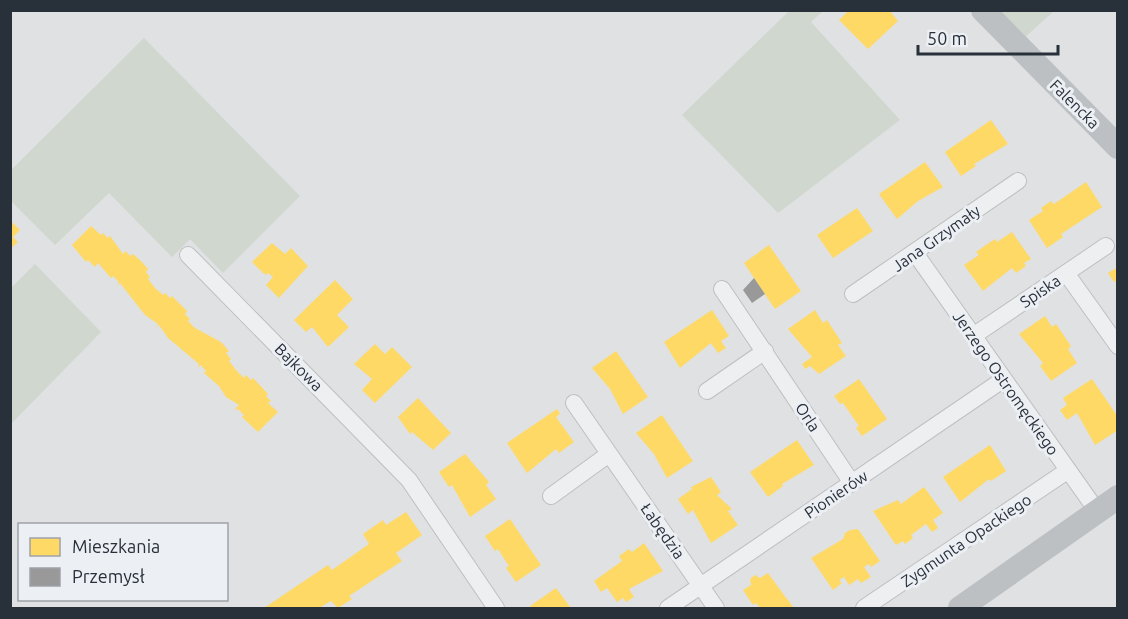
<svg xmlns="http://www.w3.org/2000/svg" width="1128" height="619" viewBox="0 0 1128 619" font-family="Ubuntu,sans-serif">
	<rect width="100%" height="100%" fill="#dfe1e3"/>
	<path fill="#d0d7cf" d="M823,11L811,22L900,120L778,213L682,115L789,11Z
		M996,11H1054L1023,39Z
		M144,38L300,196L223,273L190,239L172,257L109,193L55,245L11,201V170Z
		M35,264L101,332L11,424V288Z"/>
	<path fill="#ffd966" d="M849,10H889L898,21L868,49L839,20Z
		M991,120L1008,144L974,164L976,166L961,176L945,152Z
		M925,162L943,187L918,201L897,219L879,194Z
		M1086,182L1102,207L1061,234L1063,237L1047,248L1029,220L1043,211L1041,208L1051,201L1054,204Z
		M857,208L873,231L833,258L817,235Z
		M10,220L20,230L13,237L18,242L10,249Z
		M91,226L101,235L103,233L108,238L110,236L123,254L126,251L130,256L133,254L141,261L148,269L146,272L150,277L148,279L155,288L163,295L165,293L170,298L172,296L187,311L185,314L190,319L188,321L195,328L221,342L229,351L226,353L231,359L229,361L236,370L244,378L246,375L251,380L253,378L268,394L266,396L271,401L268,403L278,412L258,432L242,417L244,415L238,409L234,410L239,405L226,397L219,386L204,373L206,371L201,365L198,368L199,364L168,338L159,325L157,328L158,324L145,315L120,283L117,286L119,282L113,276L111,278L98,263L95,267L88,260L86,262L72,245Z
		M1012,232L1031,259L1024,263L1026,266L1016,273L1012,268L983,291L964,265L979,255L976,252L986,245L995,239L997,242Z
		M272,243L285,254L291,248L308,266L279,298L266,285L273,277L268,273L266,275L262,272L252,262Z
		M769,245L801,291L775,309L744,263Z
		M1118,267V280L1114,282L1108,273Z
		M335,280L353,299L337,315L349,327L328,347L312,327L306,332L294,320Z
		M712,310L729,336L721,341L726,348L718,353L711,343L680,368L664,342Z
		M815,310L823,323L827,320L842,343L838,345L846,356L819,374L810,366L805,369L802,364L812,357L788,329Z
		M1045,316L1052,327L1056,324L1071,346L1068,349L1077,363L1051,381L1040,366L1043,363L1019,334Z
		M375,344L385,354L392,347L412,367L375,403L362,390L372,379L354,364Z
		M616,351L648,397L623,414L610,389L592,368Z
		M859,379L887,419L862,436L856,428L859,426L843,403L840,404L834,396Z
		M1092,379L1118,417V430L1095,445L1077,413L1067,420L1060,410L1067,405L1063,398Z
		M418,398L451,433L433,450L412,432L410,434L398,417Z
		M557,409L560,414L556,417L574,442L559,453L556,449L527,473L507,443Z
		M662,415L693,461L667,478L654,454L636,433Z
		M797,440L814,465L782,484L783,486L768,497L750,472Z
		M990,445L1006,471L991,481L989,479L960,502L943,477Z
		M465,454L489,482L486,485L496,499L470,517L452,485L449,487L439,472Z
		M711,477L721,492L717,495L732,509L728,511L738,525L711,543L693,510L688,514L678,499L692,489L691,487Z
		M924,487L943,513L933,520L938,528L932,532L926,524L911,535L913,538L905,544L903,541L896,545L873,511L898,500L901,504Z
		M406,512L422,535L396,553L402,561L349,596L352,599L338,608L331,601L319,608H264L328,565L332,570L369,544L363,534L383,520L386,525Z
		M510,519L541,565L516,582L506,568L509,566L503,557L498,549L495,551L485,536Z
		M858,529L880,561L871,567L869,564L864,567L871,577L861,583L858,579L849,585L844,577L839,580L842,583L833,590L811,558L843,539L845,533L850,530Z
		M644,543L663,571L629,589L634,597L626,602L623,598L617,602L607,588L601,592L594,581L622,561L619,556L629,549L632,552Z
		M768,573L784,595L794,608H760L756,603L753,605L743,590L751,585L750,579L755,575L760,578Z
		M556,588L571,608H532L530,606Z"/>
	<path fill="#999" d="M754,278L765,294L752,303L743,290Z"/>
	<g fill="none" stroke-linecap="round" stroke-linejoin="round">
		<g stroke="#bdbfc1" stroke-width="18">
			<path id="street" d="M915,253L1097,511
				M188,255L409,480L496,608
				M1066,273L1118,346
				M722,289L852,483
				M853,294L1018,181
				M973,336L1106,246
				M707,391L765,351
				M574,403L716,608
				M551,496L609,454
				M668,608L1004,379
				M864,608L1067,471"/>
		</g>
		<use href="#street" stroke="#eeeff0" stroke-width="16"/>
		<path stroke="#bdc0c3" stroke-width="24" d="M983,10L1118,147
			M960,608L1118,497"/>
	</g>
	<g text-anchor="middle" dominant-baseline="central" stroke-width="6" stroke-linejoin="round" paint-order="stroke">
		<g font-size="16" fill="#28303a" stroke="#eceff3">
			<text transform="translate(1075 104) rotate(45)">Falencka</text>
			<text transform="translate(936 238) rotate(-35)">Jana Grzymały</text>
			<text transform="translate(1040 291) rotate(-34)">Spiska</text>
			<text transform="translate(299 367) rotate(45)">Bajkowa</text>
			<text transform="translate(1006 383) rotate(55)">Jerzego Ostromęckiego</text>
			<text transform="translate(808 417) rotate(57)">Orla</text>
			<text transform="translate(836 494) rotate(-34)">Pionierów</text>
			<text transform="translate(663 531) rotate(55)">Łabędzia</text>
			<text transform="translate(966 540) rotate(-34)">Zygmunta Opackiego</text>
		</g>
	</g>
	<rect width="1128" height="619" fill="none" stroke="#28303a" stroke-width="24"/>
	<rect x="18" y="523" width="210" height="78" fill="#eceff3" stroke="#9ea3a9" stroke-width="1.5"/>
	<rect x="30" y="538" width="30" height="18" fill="#ffd966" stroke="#9ea3a9" stroke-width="1.5"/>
	<text x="72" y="553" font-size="18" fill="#28303a">Mieszkania</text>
	<rect x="30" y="568" width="30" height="18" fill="#999999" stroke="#9ea3a9" stroke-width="1.5"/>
	<text x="72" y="583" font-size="18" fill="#28303a">Przemysł</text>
	<path d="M918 45v9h140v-9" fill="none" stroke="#28303a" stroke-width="3"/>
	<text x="927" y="45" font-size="18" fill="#28303a" stroke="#eceff3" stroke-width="4.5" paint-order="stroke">50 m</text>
</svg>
